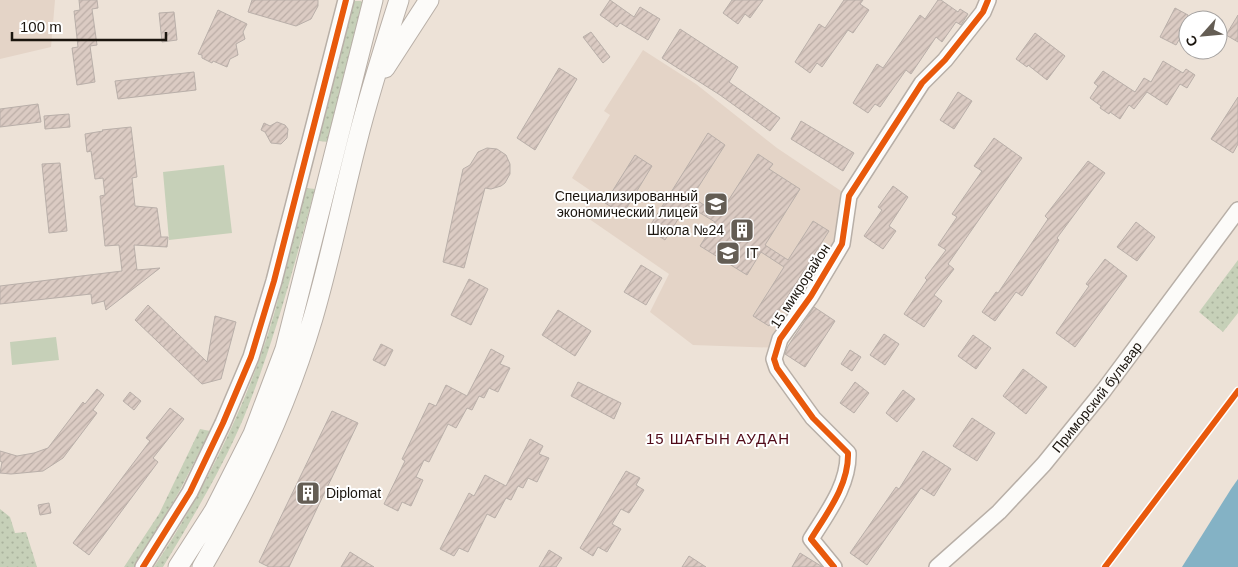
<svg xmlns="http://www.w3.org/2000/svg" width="1238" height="567" viewBox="0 0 1238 567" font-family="Arial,sans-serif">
	<defs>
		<pattern id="grass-dots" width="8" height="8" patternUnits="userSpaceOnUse" patternTransform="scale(1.25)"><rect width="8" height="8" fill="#c6d0b8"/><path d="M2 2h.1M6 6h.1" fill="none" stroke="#aab29d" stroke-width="1.8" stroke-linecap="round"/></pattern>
		<pattern id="building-hatch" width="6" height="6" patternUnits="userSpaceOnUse" patternTransform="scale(1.25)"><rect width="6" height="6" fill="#dbcbc3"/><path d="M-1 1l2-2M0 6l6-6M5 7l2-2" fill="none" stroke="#bbada6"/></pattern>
	</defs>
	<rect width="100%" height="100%" fill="#ede2d7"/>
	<path fill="#e4d4c7" d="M0,0H55L51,47L0,59Z
		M643,50L696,84L777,148L844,193L848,250L782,348L693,345L650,312L669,274L582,214L594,193L572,178L610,115L604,111Z"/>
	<path fill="url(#grass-dots)" d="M355,1H361L365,6L328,142L319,141L322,119L352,3Z
		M306,188L315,189C294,266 274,343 244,417C222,469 192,519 163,567H154C202,495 246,407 271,324C278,303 282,280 287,258C293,234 299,211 306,188Z
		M1238,260V313L1223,332L1199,312Z
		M200,429L210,431L179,492L135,567H124L159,514Z
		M0,509L10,517L15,533L26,532L37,567H0Z"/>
	<path fill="#c6d0b8" d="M224,165L232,233L169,240L163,172Z
		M56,337L59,360L12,365L10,342Z"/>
	<path fill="#84b2c5" d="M1238,479V567H1182L1231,489Z"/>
	<path fill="url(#building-hatch)" stroke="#b9afa9" d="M79,0H97L98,8L92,9L97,45L90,46L95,82L77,85L72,48L78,47L74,11L80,10Z
		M252,0H318V6L311,19L296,26L248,12Z
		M610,0L634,17L640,7L660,19L648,40L620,23L617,27L600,15Z
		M732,0H763L750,18L745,14L738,24L723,13Z
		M844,0H863L860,4L869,10L853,33L848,30L822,67L817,63L810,73L795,62L819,24L825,28Z
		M938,0H941L958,12L960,9L968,14L961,25L956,22L942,42L936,37L911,74L906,70L880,107L875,104L868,113L853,103L877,64L883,68L920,15L925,19Z
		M1175,8L1188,15V45L1179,40L1176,45L1160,37Z
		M218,10L247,24L243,32L245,39L236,44L238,55L230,59L227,67L213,61L212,63L202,58V55L198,54Z
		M174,12L177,40L162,42L159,13Z
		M1238,15V42L1226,35Z
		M680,29L738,67L729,82L780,118L770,131L720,95L662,58Z
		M591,32L610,57L603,63L583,37Z
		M1035,33L1065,56L1047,80L1028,65L1027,67L1016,59Z
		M1163,61L1183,73L1186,69L1195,75L1187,88L1180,84L1167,105L1147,92L1134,109L1129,105L1120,119L1110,112L1109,114L1100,108L1101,106L1090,98L1098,86L1094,83L1103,71L1135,92L1144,78L1151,82Z
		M559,68L577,79L535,150L517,138Z
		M194,72L196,90L118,99L115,81Z
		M958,92L972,101L954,129L940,120Z
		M1238,97V144L1233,153L1211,139Z
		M38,104L41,122L0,127V109Z
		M69,114L70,127L45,129L44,116Z
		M801,121L854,153L843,171L791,139Z
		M277,122L285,125L288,129L287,138L281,144L271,143L265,132L261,130L264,123L270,126Z
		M131,127L137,177L132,178L135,206L157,208L161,237H168L167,247L134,245L137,270L160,268L106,310L104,301L92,304L91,294L0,304V286L122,271L119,245L105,246L100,196L105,195L103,178L95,179L91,151L87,152L85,134L103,131L102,130Z
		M708,133L725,145L692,197L719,215L758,154L773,164L769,169L800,189L765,245L788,260L813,221L829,231L769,326L753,316L784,267L761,252L747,275L700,246L715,222L687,205L665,240L648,229Z
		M994,138L1022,158L948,264L954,269L934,295L942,301L924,327L904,314L927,280L925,278L946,250L938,245L957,217L952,214L982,171L974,166Z
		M487,148L497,149L506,155L510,164V174L505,183L501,186L491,189L485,188L464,268L443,262L463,169L470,165L478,152Z
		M635,155L652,166L623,214L605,203Z
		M1088,161L1105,173L1057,238L1059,240L1022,296L1016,292L995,321L982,312L996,292L998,293L1048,219L1045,216Z
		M60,163L67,231L49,233L42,164Z
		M893,186L908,197L889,226L896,231L883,249L864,236L882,210L878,207Z
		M1136,222L1155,237L1137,261L1117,247Z
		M1105,259L1127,276L1075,347L1056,333L1089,286L1086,284Z
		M641,265L662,278L646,305L624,292Z
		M469,279L488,289L471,325L451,315Z
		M148,305L207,362L215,316L236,322L221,379L202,384L135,320Z
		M814,307L835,321L805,367L785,354L788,346Z
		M558,310L591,331L575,356L542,335Z
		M884,334L899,344L885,365L870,355Z
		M973,335L991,348L976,369L958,356Z
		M381,344L393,350L385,366L373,360Z
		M491,349L504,356L500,364L510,368L498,392L489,388L484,398L479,396L472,410L467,408L456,428L448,424L429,462L424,460L416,477L423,480L411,506L402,502L398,511L384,504L405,461L402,459L429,403L436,406L446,385L467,396Z
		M850,350L861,357L852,371L841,364Z
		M1023,369L1047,387L1026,414L1003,396Z
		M578,382L621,403L614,419L571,396Z
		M855,382L869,393L854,413L840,403Z
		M97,389L104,395L93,410L97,413L63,458L43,471L11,474L0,473L2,462L0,461V451L17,456L34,453L48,448L83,402L85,404Z
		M903,390L915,399L897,422L886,413Z
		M130,392L141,401L134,410L123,401Z
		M170,408L184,419L153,458L158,462L89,555L73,543L150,441L146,438Z
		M332,411L358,423L289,567H269L259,562Z
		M972,418L995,433L977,461L953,446Z
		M530,439L543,446L539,454L549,458L537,482L528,478L523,488L518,486L511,500L506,498L495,518L487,514L468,552L459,548L454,556L440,549L469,493L474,496L485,475L506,486Z
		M923,451L951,469L934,496L921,488L867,565L850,553L896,487L899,489Z
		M626,471L640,478L636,485L644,490L629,513L621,509L612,524L621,529L607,552L598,547L593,556L580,548Z
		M49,503L51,513L40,515L38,505Z
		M549,550L562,558L556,567H539Z
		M350,552L374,567H341Z
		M800,553L821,566L822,567H792Z
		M689,556L706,567H682Z"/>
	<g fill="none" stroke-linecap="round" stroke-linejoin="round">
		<g stroke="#b8afa7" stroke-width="18">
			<g id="minor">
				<path d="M143,567L190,492L223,423L251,357L274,281L346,0"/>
				<path d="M834,567L811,539C827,513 849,485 848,453L813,418L777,368L774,359L780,339L811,296L842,244L849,196L922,83L945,60L983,12L988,0"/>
				<path id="s1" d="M937,567L999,512L1044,464L1104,390L1238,210"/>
			</g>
		</g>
		<g stroke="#b8afa7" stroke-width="21">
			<path id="major" d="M385,68L429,0
				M178,567L214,511L253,434L285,349L373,0
				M202,567C248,489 287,406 313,318C330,260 342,200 357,142C369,94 384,47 399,0"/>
		</g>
		<use href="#minor" stroke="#fcfbf9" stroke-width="15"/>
		<use href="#major" stroke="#fcfbf9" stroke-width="19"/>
		<g stroke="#fff" stroke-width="9">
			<path id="cycleway" d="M143,567L190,492L223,423L251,357L274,281L346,0
				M834,567L811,539C827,513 849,485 848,453L813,418L777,368L774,359L780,339L811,296L842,244L849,196L922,83L945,60L983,12L988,0
				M1105,567L1238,391"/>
		</g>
		<use href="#cycleway" stroke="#e8590c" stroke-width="6"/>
	</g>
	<defs>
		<g id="school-square" transform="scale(1.25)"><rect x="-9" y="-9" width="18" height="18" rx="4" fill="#645d54" stroke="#fff"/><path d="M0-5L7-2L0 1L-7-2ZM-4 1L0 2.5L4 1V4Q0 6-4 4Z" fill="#fff"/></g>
		<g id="building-square" transform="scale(1.25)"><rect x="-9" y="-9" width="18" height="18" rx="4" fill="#645d54" stroke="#fff"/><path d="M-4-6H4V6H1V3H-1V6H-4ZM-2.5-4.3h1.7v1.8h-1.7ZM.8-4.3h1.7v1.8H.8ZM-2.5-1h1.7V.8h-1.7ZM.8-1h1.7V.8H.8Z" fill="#fff"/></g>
	</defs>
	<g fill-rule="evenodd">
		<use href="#school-square" x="716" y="204"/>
		<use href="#building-square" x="742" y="230"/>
		<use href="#school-square" x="728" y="253"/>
		<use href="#building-square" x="308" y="493"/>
	</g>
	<g text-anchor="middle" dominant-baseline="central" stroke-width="4" stroke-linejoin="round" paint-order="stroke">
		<g font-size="14" fill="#1b150e" stroke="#fff" text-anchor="end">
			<text x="698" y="196">Специализированный<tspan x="698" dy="16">экономический лицей</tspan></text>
			<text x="724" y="230">Школа №24</text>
			<text x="746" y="253" text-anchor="start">IT</text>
			<text x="326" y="493" text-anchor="start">Diplomat</text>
		</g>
		<g font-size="14" fill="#1b150e" stroke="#fff">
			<text transform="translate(800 286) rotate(-57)">15 микрорайон</text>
			<text stroke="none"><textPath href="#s1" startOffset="234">Приморский бульвар</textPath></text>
		</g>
		<g font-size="15" letter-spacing="1" fill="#500a18" stroke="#fff">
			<text x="718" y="438">15 ШАҒЫН АУДАН</text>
		</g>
	</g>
	<g transform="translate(1203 35) rotate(243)"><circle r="24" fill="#ffffff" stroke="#a4a19f"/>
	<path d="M0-4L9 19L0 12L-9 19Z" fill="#645d54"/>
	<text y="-8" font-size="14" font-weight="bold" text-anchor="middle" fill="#1b150e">С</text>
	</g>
	<path d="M12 32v8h154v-8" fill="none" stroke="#1b150e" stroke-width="2.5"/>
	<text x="20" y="32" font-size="15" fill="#1b150e" stroke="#ffffff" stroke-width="4" paint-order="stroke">100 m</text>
</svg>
